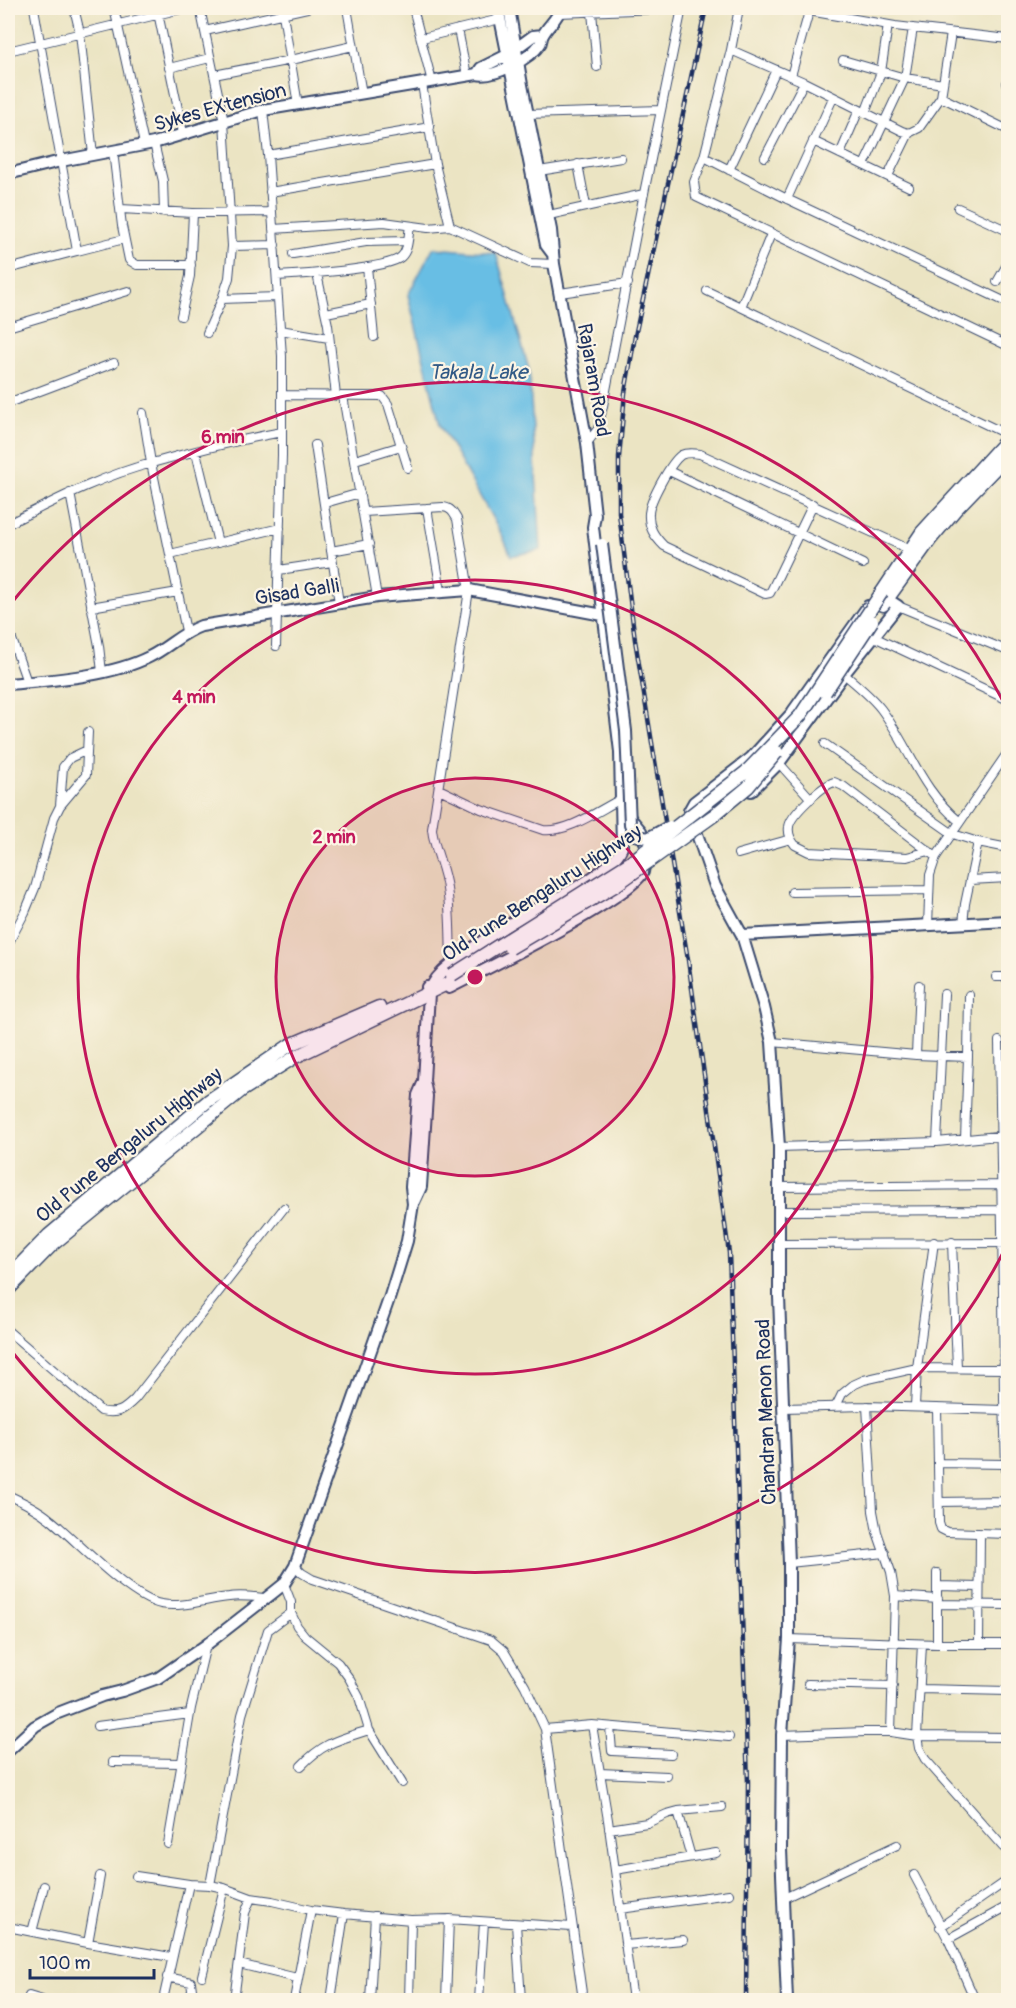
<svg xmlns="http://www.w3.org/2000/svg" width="1016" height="2008" viewBox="0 0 1016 2008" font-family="Pangolin,sans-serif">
	<rect width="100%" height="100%" fill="#fcf5e5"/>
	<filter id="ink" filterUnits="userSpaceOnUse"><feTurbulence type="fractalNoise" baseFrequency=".0167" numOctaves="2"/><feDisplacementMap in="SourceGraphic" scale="12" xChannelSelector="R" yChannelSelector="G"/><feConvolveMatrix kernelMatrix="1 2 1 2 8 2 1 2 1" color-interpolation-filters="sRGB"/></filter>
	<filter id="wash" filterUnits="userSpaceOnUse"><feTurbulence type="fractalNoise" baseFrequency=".008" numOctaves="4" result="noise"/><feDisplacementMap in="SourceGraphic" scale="24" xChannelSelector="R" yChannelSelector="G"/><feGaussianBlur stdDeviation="1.35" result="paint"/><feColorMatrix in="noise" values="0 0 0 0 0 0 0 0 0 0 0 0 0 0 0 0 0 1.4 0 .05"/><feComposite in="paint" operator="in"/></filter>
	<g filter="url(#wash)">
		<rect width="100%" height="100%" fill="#ebe4c3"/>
		<path fill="#67bee4" stroke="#4176a1" stroke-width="1.5" d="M433,248L496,253L529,370L541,550L511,556L503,537L440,425L408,295Z"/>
	</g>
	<g filter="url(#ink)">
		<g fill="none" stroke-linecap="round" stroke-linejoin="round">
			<g stroke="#3a4a6d" stroke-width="10">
				<path id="street" d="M74,8L80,33L93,155
					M114,8L144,144
					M157,8L183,133
					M200,8L224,122L232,246L229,278L222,299L207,333
					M282,8L298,105
					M347,8L362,94
					M413,8L432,82
					M739,8L731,50L704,157L694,182L696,197L1008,346
					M809,11L895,26L1008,39
					M592,12L597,67
					M559,13L658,9
					M458,29L467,76
					M205,31L307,8
					M422,38L500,19
					M731,50L804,82L902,131L909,133L919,128L941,97L951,33
					M8,51L185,8
					M843,60L905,78L943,84
					M169,68L210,58
					M214,75L291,60L353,46
					M791,76L810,8
					M1007,83L1008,84
					M422,84L435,164L450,226L530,263L554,264
					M941,97L1008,130
					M263,110L268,155L282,356V455L276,646
					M865,113L881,72L888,25
					M527,114L661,110
					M813,141L909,187
					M154,143L163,181L164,212
					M113,151L122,226L129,260L137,265H191
					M840,154L859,110
					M268,155L430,127
					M704,157L787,199L1008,303
					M765,157L804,82
					M578,164L586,206
					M864,165L905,78L913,28
					M729,170L776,70
					M539,171L621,158
					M888,176L909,133
					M270,192L435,164
					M787,199L833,98
					M958,208L1008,231
					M121,209L193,213L272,212
					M549,215L644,194
					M273,229L384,222L428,228L450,226
					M232,246L275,245
					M77,251L124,239
					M293,254L366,242L407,241
					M367,267L374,337
					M8,269L77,251L34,8
					M317,274L328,325L336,396
					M277,276C298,275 388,269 401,257C409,250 408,236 410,226
					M997,282L1008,263
					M707,291L1008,435
					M560,293L628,283
					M222,299L278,297
					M741,307L771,234
					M326,313L371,304
					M8,315L11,326
					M181,316L190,276L193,213
					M8,327L128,291
					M280,330L329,338
					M282,395L382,396L388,404L408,468
					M343,396L377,597
					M8,403L114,363
					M143,413L151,463L186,631
					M587,443L598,429L603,406L642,203L682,8
					M315,445L339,603
					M196,452L218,543
					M355,460L401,446
					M669,471L863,564
					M70,493L99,646L102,672
					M325,503L360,493
					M813,504L773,587L770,593L765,594L664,546C654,536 648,527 649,513C650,500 671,462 681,455C687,452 694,453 700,454L913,551
					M427,508L441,591
					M364,512L443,507C451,508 453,512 457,519L469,590L432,829C434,850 445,868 447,889C451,913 450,939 451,964
					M8,524C54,501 101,476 152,463C194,451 238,440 282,432
					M331,551L369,544
					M170,554L280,528
					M279,570L332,562
					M898,606L1008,651
					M91,607L178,592
					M8,628L27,682
					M874,637L1008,700
					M844,674C857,685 871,696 881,709C910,748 920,789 960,822
					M825,744L953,834L978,842L1008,848
					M779,763L811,799
					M439,789L481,809L543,830C568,833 599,810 621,799
					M60,806L63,767L70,758L87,750
					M929,851L907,857L809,852L795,845C791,840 788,833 789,827C790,815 822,786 834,782L843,786L936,857
					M738,854L791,839
					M970,880L1008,878
					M792,892L929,890
					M963,924L965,904L978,842
					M928,925L930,875L936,857L1008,752
					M8,944L25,912L35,888L54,818L60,806L86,775L88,732
					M996,977H1008
					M999,1041L1003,1291H1008
					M772,1042L916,1055L968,1057L965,1139
					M916,1055L919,985
					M968,1057L969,995
					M937,1142L944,994
					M779,1147L937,1142L1008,1135
					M780,1187L1000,1185
					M780,1211L1000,1210
					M952,1242L957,1368
					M780,1244L1008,1243
					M1003,1291L1004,1399L1008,1534
					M8,1331L101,1411C118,1415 124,1410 135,1399L284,1208
					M836,1406L842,1394L853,1385L864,1380L917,1368L1003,1369
					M867,1406L873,1511L877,1532L891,1572L895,1596L891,1732
					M915,1406L917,1368L934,1242
					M783,1408L867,1406L1004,1410
					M937,1408L939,1523L941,1529L947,1532L1008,1534
					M938,1463L1006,1464
					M8,1495C23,1502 38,1509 51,1520C77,1541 130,1598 161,1604C183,1608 207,1599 229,1597C241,1595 254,1597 266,1598
					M939,1502L1007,1501
					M789,1563L885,1553
					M295,1566L302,1573L312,1579L491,1640L504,1651L525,1686L545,1729L583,2000
					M284,1584L291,1602V1613L297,1626L305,1636L338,1663L349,1678L359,1697L369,1730L402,1783
					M938,1586L979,1587
					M895,1596L938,1599
					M938,1604L1008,1605
					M789,1639L937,1644H1008
					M922,1644L917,1736L919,1748L925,1759L1003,1847L1008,1849
					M937,1644V1573
					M979,1644L980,1534
					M808,1684L893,1686
					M920,1689L1008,1691
					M592,1725L729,1737
					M97,1726L190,1714
					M610,1727L612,1751L671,1754
					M545,1729L592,1725L608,1820L633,2000
					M782,1735L865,1732H891L917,1736L1008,1737
					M113,1762L181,1763
					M301,1766C324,1742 338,1740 369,1730
					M600,1773L667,1776
					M678,1811L691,1857
					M609,1829L647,1823L667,1814L678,1811L722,1807
					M168,1844L191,1708L206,1645
					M615,1870L716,1853
					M914,1875L948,1939L975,2000
					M136,1876L189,1884L210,1885L224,1888L251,1898L272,1901L311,1910L344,1914L411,1920L449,1919L572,1927
					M210,1885L242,1715L268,1630L291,1613
					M782,1899L897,1845
					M620,1909L729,1894
					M516,1924L521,2000
					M8,1927L88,1943L171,1957
					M940,1927L1008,1880
					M32,1932L44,1886
					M948,1939L1008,1906
					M88,1943L100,1876
					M625,1945L683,1940
					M239,1964L297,1978
					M202,1976L224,1888
					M167,1977L191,1982L192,1990L190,2000
					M29,1996L42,2000
					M163,2000L189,1884
					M234,2000L245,1913L251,1898
					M294,2000L311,1910
					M331,2000L344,1914
					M370,2000L375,1916
					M409,2000L411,1920
					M446,2000L449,1919
					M479,2000L484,1922"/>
			</g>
			<g stroke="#3a4a6d" stroke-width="14">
				<path id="secondary" d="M498,8L546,245L552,253
					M477,74L481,68L507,55L533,36L543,35
					M8,174L61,161L154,143L263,110L477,74C493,79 531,58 540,44C542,42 541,38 543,35C548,25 556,21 561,8
					M8,684C52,680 109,677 149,657C168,648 181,633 201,626L377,597L469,590L603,615
					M751,791L779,763L844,674L898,606L887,599
					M626,813L641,831L645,842
					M742,935L1008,921
					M433,984C439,973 449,966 459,958C480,942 502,928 525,915C550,901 612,874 622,847L620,752L593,527L595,515L587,443L554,264L551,230L522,85L509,8
					M449,988C480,972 633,897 643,872C644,869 644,866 644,863
					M413,1204L411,1187L418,1095L424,1081
					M8,1751L35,1726L58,1713L102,1696L122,1691L158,1678L206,1645L274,1592L284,1584L295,1566L390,1296L407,1241L413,1204L421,1187L427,1096L424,1081L429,993L427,987
					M787,2000L781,1849L782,1735L789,1639V1563L779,1297V1147L772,1042L764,1007L742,935L715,886L689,811L694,802L751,758L791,714L868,606"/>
			</g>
			<g stroke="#3a4a6d" stroke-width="15">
				<path id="primary" d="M882,592L922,532L1008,438
					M883,605L930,540L957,508L1008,455
					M8,1277L49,1235L208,1101L290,1045L379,1007
					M8,1290L52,1245L241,1091L295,1057L455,980"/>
			</g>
			<use href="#street" stroke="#fff" stroke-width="8"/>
			<use href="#secondary" stroke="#fff" stroke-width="10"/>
			<use href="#primary" stroke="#fff" stroke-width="12"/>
			<g stroke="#1b2f5e" stroke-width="4.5">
				<path id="rail" d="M706,8L635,336L625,393L619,457V513L635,640L688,960L729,1253L748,1782L746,2000"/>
			</g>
			<use href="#rail" stroke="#fcf5e5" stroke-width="2" stroke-dasharray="7" stroke-linecap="butt"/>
			<g stroke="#3a4a6d" stroke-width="14" stroke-linecap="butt">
				<path id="secondary-bridge" d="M602,544L626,731L630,824L634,835L648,838L670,826"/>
			</g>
			<g stroke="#3a4a6d" stroke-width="15" stroke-linecap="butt">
				<path id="primary-bridge" d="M825,692L872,621
					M510,948L616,885L713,816L748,787L777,752
					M452,975L631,862L746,772L800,716L882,592"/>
			</g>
			<use href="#secondary-bridge" stroke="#fff" stroke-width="10"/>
			<use href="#primary-bridge" stroke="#fff" stroke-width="12"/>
		</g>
	</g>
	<circle cx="475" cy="977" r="199" fill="#c2185b" fill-opacity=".12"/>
	<g fill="none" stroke="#c2185b" stroke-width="3">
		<circle cx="475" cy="977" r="199"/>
		<circle cx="475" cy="977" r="397"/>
		<path d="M1008 1243A596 596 0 0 1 9 1348M9 606A596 596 0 0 1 1008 711"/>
	</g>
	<g text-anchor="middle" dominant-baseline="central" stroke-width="4.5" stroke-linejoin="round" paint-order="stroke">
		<g font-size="20" fill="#1b2f5e" stroke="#fcf5e5">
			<text transform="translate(220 107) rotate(-15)">Sykes EXtension</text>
			<text transform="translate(594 380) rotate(80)">Rajaram Road</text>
			<text transform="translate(297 592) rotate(-9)">Gisad Galli</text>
			<text transform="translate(542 893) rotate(-33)">Old Pune Bengaluru Highway</text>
			<text transform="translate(129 1145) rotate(-39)">Old Pune Bengaluru Highway</text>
			<text transform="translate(766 1412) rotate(-92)">Chandran Menon Road</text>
		</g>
		<g font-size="21" font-style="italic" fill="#325a86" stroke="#fcf5e5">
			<text x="478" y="372">Takala Lake</text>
		</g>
	</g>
	<circle cx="475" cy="977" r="9" fill="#c2185b" stroke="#fcf5e5" stroke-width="3"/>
	<g font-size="18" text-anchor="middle" font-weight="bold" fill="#c2185b" stroke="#fcf5e5" stroke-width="4.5" stroke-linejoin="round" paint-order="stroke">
		<text x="223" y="443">6 min</text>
		<text x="194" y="703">4 min</text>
		<text x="334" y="843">2 min</text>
	</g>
	<rect width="1016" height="2008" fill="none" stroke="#fcf5e5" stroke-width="30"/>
	<path d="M30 1969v9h124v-9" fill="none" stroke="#1b2f5e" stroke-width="3"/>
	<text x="39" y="1969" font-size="18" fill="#1b2f5e" stroke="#fcf5e5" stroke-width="4.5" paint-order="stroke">100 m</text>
</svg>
